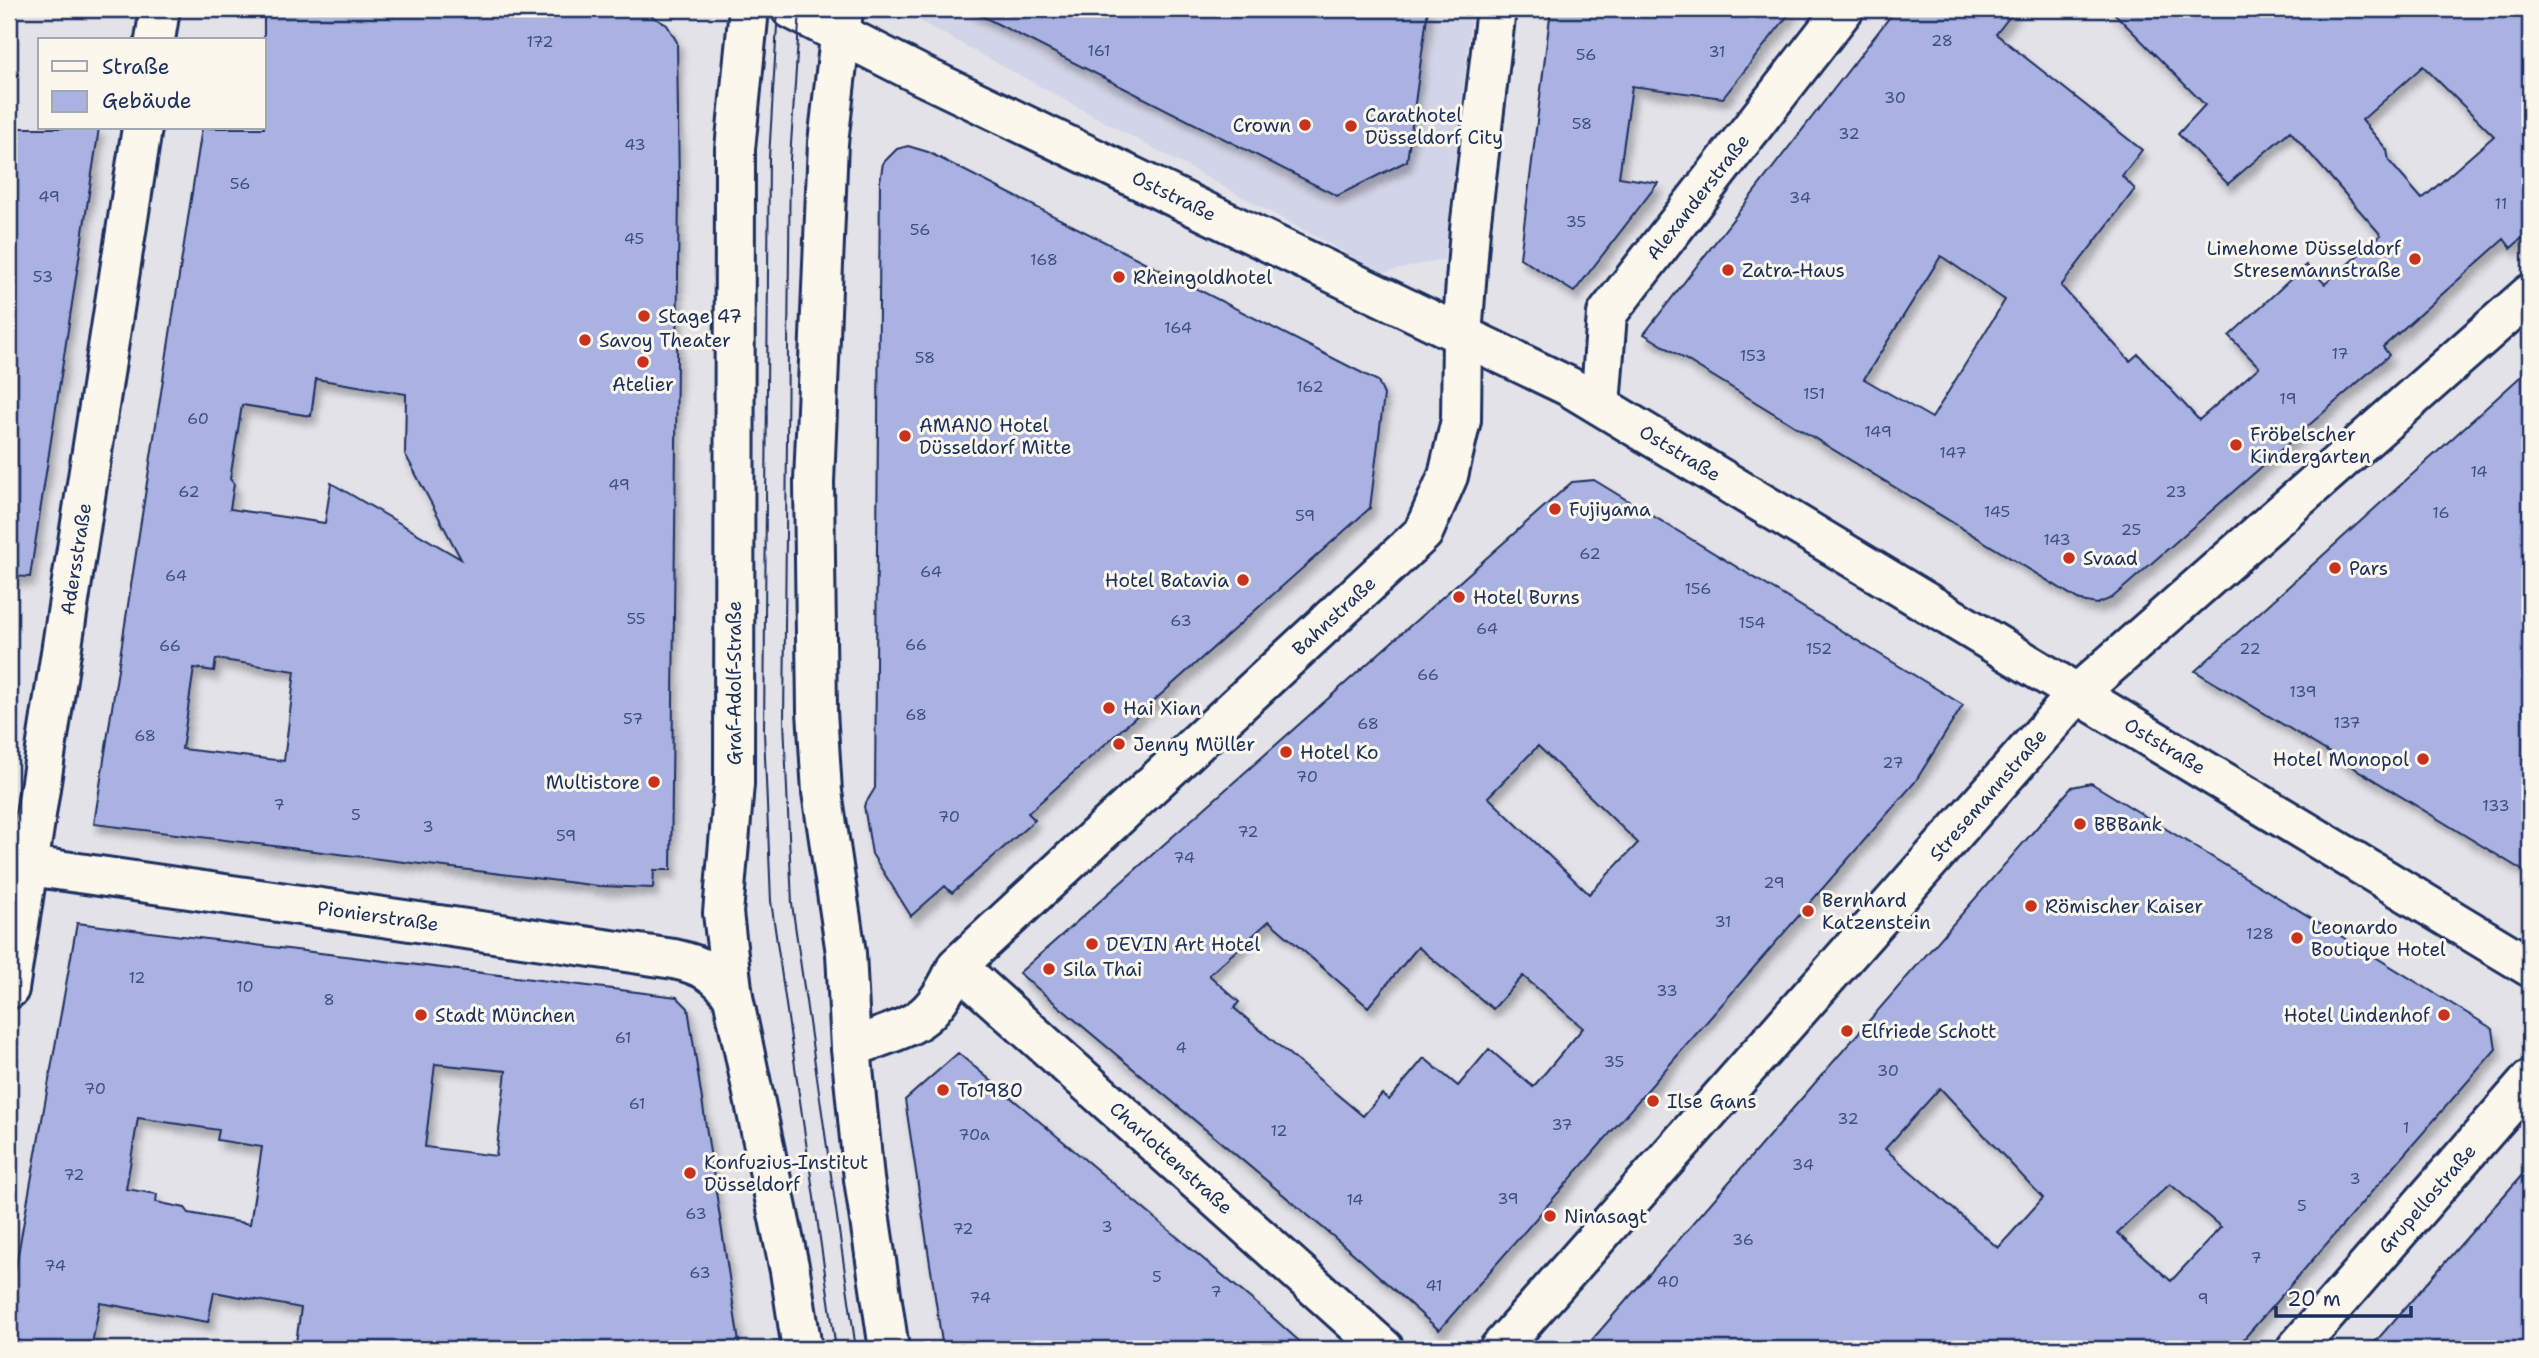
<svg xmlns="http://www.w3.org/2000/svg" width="2539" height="1358" viewBox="0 0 2539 1358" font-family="'Shantell Sans',sans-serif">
	<defs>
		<filter id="shadow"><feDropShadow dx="4.5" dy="8" stdDeviation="3.5" flood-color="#0004"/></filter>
	</defs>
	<rect width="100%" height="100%" fill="#e3e2e9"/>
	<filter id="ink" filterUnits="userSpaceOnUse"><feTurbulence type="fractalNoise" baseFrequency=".0143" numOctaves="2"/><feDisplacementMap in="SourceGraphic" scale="14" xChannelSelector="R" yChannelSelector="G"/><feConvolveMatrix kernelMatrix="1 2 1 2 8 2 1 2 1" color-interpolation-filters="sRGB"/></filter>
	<g filter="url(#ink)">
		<path fill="#d2d4e7" d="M898,9H1472L1444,259L1382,273Z"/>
		<path fill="#aab2e2" stroke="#1b2f5e" stroke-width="2" fill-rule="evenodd" filter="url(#shadow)" d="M264,9H639L667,25L677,42L679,190L671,870H654L653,888L599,886L94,824L202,128H264ZM316,379L406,394L405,454L461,559L331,483L325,523L230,509L234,484L230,479L242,405L311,416ZM216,659L295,671L284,761L182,749L194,668L214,671Z
			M968,9H1428L1407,161L1337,196Z
			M1551,9H1793L1723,98L1632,86L1619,177L1658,183L1574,292L1520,258Z
			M1896,9H2016L1996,34L2142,150L2122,176L2135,189L2061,286L2130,361L2138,354L2199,420L2259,367L2229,336L2306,265L2325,284L2381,235L2290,131L2228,184L2178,134L2205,105L2110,9H2530V231L2511,248L2504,239L2383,347L2389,355L2112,598L2097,604L2081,601L1644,334ZM2423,66L2494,136L2422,199L2389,161L2387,150L2362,120ZM1941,256L2005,300L1932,418L1864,379Z
			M14,128H99L30,577L9,576V161Z
			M908,146L928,152L1378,381L1384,395L1370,508L1028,813L1035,820L952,893L945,886L911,916L872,854L864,806L875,788L880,181L883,163L897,149Z
			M2530,368V875L2195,671Z
			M1594,480L1963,705L1915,782L1439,1330L1354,1254L1019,973L1572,482ZM1538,746L1638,843L1589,894L1488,797ZM1269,921L1368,1007L1418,947L1493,1009L1523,976L1583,1028L1533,1087L1489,1049L1458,1086L1424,1058L1389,1100L1382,1094L1363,1116L1234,1008L1239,1002L1209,975Z
			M2091,783L2493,1029L2496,1049L2235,1349H1584L2072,787ZM1940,1088L2043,1198L1998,1248L1885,1149ZM2170,1184L2221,1227L2171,1281L2117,1233Z
			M77,923L677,997L688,1008L740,1349H295L301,1308L214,1292L208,1322L100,1303L91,1349H9V1305ZM435,1064L506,1071L496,1156L425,1147ZM138,1118L219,1130L217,1140L262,1147L250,1224L189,1213L185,1208L156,1202L157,1194L126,1189Z
			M958,1053L1270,1315L1308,1349H943L905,1100Z
			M2530,1166V1349H2369L2455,1251Z"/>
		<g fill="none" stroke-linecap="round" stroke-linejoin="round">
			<g stroke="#1b2f5e" stroke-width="44">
				<path id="minor" d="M155,40L160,9
					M1600,405L1607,314L1844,9
					M9,863L674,959C701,965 718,973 733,997
					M957,966L1384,1349
					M9,989L142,128
					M851,1048C910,1024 929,1029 957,966L1423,533L1448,476L1461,420L1462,336L1470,229L1496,9
					M1499,1349L2078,693L2530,294
					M2296,1349L2530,1080"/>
			</g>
			<g stroke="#1b2f5e" stroke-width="44">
				<path id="secondary" d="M749,9L735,149L734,784L723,913L733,997L790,1271L802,1349
					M791,9L919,74L1568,386L2530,967
					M843,11L828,143L814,482L817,711L822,792L846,953L851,1048L864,1179L889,1349"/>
			</g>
			<use href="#minor" stroke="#fbf7ec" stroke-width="38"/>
			<use href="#secondary" stroke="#fbf7ec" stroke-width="38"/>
			<path stroke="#1b2f5e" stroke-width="2" d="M778,9L769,158L764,732L771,901L836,1349
				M800,9L790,159L784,720L792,904L856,1349"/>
		</g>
	</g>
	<g fill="#c8321e" stroke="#fbf7ec" stroke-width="2.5">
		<circle cx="1305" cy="125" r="7"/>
		<circle cx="1351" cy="126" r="7"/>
		<circle cx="2415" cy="259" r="7"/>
		<circle cx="1728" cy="270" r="7"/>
		<circle cx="1119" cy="277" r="7"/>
		<circle cx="644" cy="316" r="7"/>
		<circle cx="585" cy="340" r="7"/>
		<circle cx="643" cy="362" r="7"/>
		<circle cx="905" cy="436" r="7"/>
		<circle cx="2236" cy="445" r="7"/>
		<circle cx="1555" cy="509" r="7"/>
		<circle cx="2069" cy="558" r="7"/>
		<circle cx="2335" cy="568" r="7"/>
		<circle cx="1243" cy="580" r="7"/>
		<circle cx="1459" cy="597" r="7"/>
		<circle cx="1109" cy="708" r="7"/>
		<circle cx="1119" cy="744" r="7"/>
		<circle cx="1286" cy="752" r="7"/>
		<circle cx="2423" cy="759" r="7"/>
		<circle cx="654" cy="782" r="7"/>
		<circle cx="2080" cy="824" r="7"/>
		<circle cx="2031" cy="906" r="7"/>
		<circle cx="1808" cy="911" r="7"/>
		<circle cx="2297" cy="938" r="7"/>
		<circle cx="1092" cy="944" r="7"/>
		<circle cx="1049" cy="969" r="7"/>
		<circle cx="421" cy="1015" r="7"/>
		<circle cx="2444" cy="1015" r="7"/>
		<circle cx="1847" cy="1031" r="7"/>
		<circle cx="943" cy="1090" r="7"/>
		<circle cx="1653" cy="1101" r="7"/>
		<circle cx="690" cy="1173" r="7"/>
		<circle cx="1550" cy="1216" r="7"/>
	</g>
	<g text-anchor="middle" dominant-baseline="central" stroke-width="6" stroke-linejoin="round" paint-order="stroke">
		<g font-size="16" fill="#3f507f">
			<text x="1942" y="40">28</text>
			<text x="540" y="41">172</text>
			<text x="1099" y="50">161</text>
			<text x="1717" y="51">31</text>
			<text x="1586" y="54">56</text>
			<text x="1895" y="97">30</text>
			<text x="1582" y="123">58</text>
			<text x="1849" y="133">32</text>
			<text x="635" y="144">43</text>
			<text x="240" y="183">56</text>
			<text x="49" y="196">49</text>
			<text x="1800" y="197">34</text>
			<text x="2501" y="203">11</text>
			<text x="1576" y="221">35</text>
			<text x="920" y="229">56</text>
			<text x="634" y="238">45</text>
			<text x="1044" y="259">168</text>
			<text x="43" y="276">53</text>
			<text x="1178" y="327">164</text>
			<text x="2340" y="353">17</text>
			<text x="1753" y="355">153</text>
			<text x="925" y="357">58</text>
			<text x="1310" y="386">162</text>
			<text x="1814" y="393">151</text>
			<text x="2288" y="398">19</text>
			<text x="198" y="418">60</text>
			<text x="1878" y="431">149</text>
			<text x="1953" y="452">147</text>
			<text x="2479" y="471">14</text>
			<text x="619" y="484">49</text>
			<text x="189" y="491">62</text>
			<text x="2176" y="491">23</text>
			<text x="1997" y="511">145</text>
			<text x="2441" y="512">16</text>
			<text x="1305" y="515">59</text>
			<text x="2131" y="529">25</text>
			<text x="2057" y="539">143</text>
			<text x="1590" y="553">62</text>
			<text x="931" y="571">64</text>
			<text x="176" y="575">64</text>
			<text x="1698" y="588">156</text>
			<text x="636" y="618">55</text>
			<text x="1181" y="620">63</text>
			<text x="1752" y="622">154</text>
			<text x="1487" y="628">64</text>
			<text x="916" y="644">66</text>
			<text x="170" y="645">66</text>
			<text x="1819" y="648">152</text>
			<text x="2250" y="648">22</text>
			<text x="1428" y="674">66</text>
			<text x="2303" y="691">139</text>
			<text x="916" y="714">68</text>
			<text x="633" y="718">57</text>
			<text x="2347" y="722">137</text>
			<text x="1368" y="723">68</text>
			<text x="145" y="735">68</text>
			<text x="1893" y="762">27</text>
			<text x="1307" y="776">70</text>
			<text x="279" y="804">7</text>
			<text x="2496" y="805">133</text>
			<text x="356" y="814">5</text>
			<text x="949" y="816">70</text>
			<text x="428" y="826">3</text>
			<text x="1248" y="831">72</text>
			<text x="566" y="835">59</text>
			<text x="1184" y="857">74</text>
			<text x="1774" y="882">29</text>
			<text x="1723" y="921">31</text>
			<text x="2260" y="933">128</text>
			<text x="137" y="977">12</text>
			<text x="245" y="986">10</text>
			<text x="1667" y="990">33</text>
			<text x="329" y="999">8</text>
			<text x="623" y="1037">61</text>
			<text x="1181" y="1047">4</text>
			<text x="1614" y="1061">35</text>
			<text x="1888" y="1070">30</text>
			<text x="95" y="1088">70</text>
			<text x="637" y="1103">61</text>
			<text x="1848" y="1118">32</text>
			<text x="1562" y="1124">37</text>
			<text x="2406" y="1127">1</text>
			<text x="1279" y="1130">12</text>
			<text x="974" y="1134">70a</text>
			<text x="1803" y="1164">34</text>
			<text x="74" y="1174">72</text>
			<text x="2355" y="1178">3</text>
			<text x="1508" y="1198">39</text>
			<text x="1355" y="1199">14</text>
			<text x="2302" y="1205">5</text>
			<text x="696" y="1213">63</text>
			<text x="1107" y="1226">3</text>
			<text x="963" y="1228">72</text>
			<text x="1743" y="1239">36</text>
			<text x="2256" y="1257">7</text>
			<text x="55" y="1265">74</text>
			<text x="700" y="1272">63</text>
			<text x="1157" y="1276">5</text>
			<text x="1668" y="1281">40</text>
			<text x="1434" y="1285">41</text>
			<text x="1216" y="1291">7</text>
			<text x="980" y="1297">74</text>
			<text x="2203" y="1298">9</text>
		</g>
		<g font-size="19" fill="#1b2f5e" stroke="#fbf7ec" text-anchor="start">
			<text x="1365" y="115">Carathotel<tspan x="1365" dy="22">Düsseldorf City</tspan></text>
			<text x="1291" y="125" text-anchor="end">Crown</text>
			<text x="2401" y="248" text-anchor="end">Limehome Düsseldorf<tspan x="2401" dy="22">Stresemannstraße</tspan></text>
			<text x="1742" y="270">Zatra-Haus</text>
			<text x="1133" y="277">Rheingoldhotel</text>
			<text x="658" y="316">Stage 47</text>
			<text x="599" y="340">Savoy Theater</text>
			<text x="643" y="384" text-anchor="middle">Atelier</text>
			<text x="919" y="425">AMANO Hotel<tspan x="919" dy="22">Düsseldorf Mitte</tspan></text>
			<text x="2250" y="434">Fröbelscher<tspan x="2250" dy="22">Kindergarten</tspan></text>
			<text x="1569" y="509">Fujiyama</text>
			<text x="2083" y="558">Svaad</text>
			<text x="2349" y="568">Pars</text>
			<text x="1229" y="580" text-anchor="end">Hotel Batavia</text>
			<text x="1473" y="597">Hotel Burns</text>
			<text x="1123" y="708">Hai Xian</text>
			<text x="1133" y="744">Jenny Müller</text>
			<text x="1300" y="752">Hotel Ko</text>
			<text x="2409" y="759" text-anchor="end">Hotel Monopol</text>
			<text x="640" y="782" text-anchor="end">Multistore</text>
			<text x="2094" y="824">BBBank</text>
			<text x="1822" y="900">Bernhard<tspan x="1822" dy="22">Katzenstein</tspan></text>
			<text x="2045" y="906">Römischer Kaiser</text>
			<text x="2311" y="927">Leonardo<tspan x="2311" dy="22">Boutique Hotel</tspan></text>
			<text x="1106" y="944">DEVIN Art Hotel</text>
			<text x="1063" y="969">Sila Thai</text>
			<text x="435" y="1015">Stadt München</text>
			<text x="2430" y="1015" text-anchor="end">Hotel Lindenhof</text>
			<text x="1861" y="1031">Elfriede Schott</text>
			<text x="957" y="1090">To1980</text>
			<text x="1667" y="1101">Ilse Gans</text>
			<text x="704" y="1162">Konfuzius-Institut<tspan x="704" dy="22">Düsseldorf</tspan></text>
			<text x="1564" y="1216">Ninasagt</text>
		</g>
		<g font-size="19" fill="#1b2f5e" stroke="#fbf7ec">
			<text transform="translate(1174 196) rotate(26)">Oststraße</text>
			<text transform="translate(1698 197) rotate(-52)">Alexanderstraße</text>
			<text transform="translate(1680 453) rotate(31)">Oststraße</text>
			<text transform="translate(76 559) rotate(-81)">Adersstraße</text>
			<text transform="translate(1334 616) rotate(-43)">Bahnstraße</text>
			<text transform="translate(734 683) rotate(-90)">Graf-Adolf-Straße</text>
			<text transform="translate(2165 746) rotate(31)">Oststraße</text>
			<text transform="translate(1988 795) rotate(-49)">Stresemannstraße</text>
			<text transform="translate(378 916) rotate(8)">Pionierstraße</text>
			<text transform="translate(1171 1158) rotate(42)">Charlottenstraße</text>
			<text transform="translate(2427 1199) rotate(-49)">Grupellostraße</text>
		</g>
	</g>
	<rect width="2539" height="1358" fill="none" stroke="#fbf7ec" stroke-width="35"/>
	<rect x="18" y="18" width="2504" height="1323" fill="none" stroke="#1b2f5e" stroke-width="2.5" filter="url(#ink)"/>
	<rect x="38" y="38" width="228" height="91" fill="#fbf7ec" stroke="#a1a7b3" stroke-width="2"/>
	<rect x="52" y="61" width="35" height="10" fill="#fbf7ec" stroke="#a1a7b3" stroke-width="2"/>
	<text x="102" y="74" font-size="21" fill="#1b2f5e">Straße</text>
	<rect x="52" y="91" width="35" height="21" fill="#aab2e2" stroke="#a1a7b3" stroke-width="2"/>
	<text x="102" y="108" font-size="21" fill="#1b2f5e">Gebäude</text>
	<path d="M2276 1306v10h135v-10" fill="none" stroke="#1b2f5e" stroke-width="3.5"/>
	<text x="2287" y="1306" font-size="21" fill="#1b2f5e" stroke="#fbf7ec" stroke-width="5" paint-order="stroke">20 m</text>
</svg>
